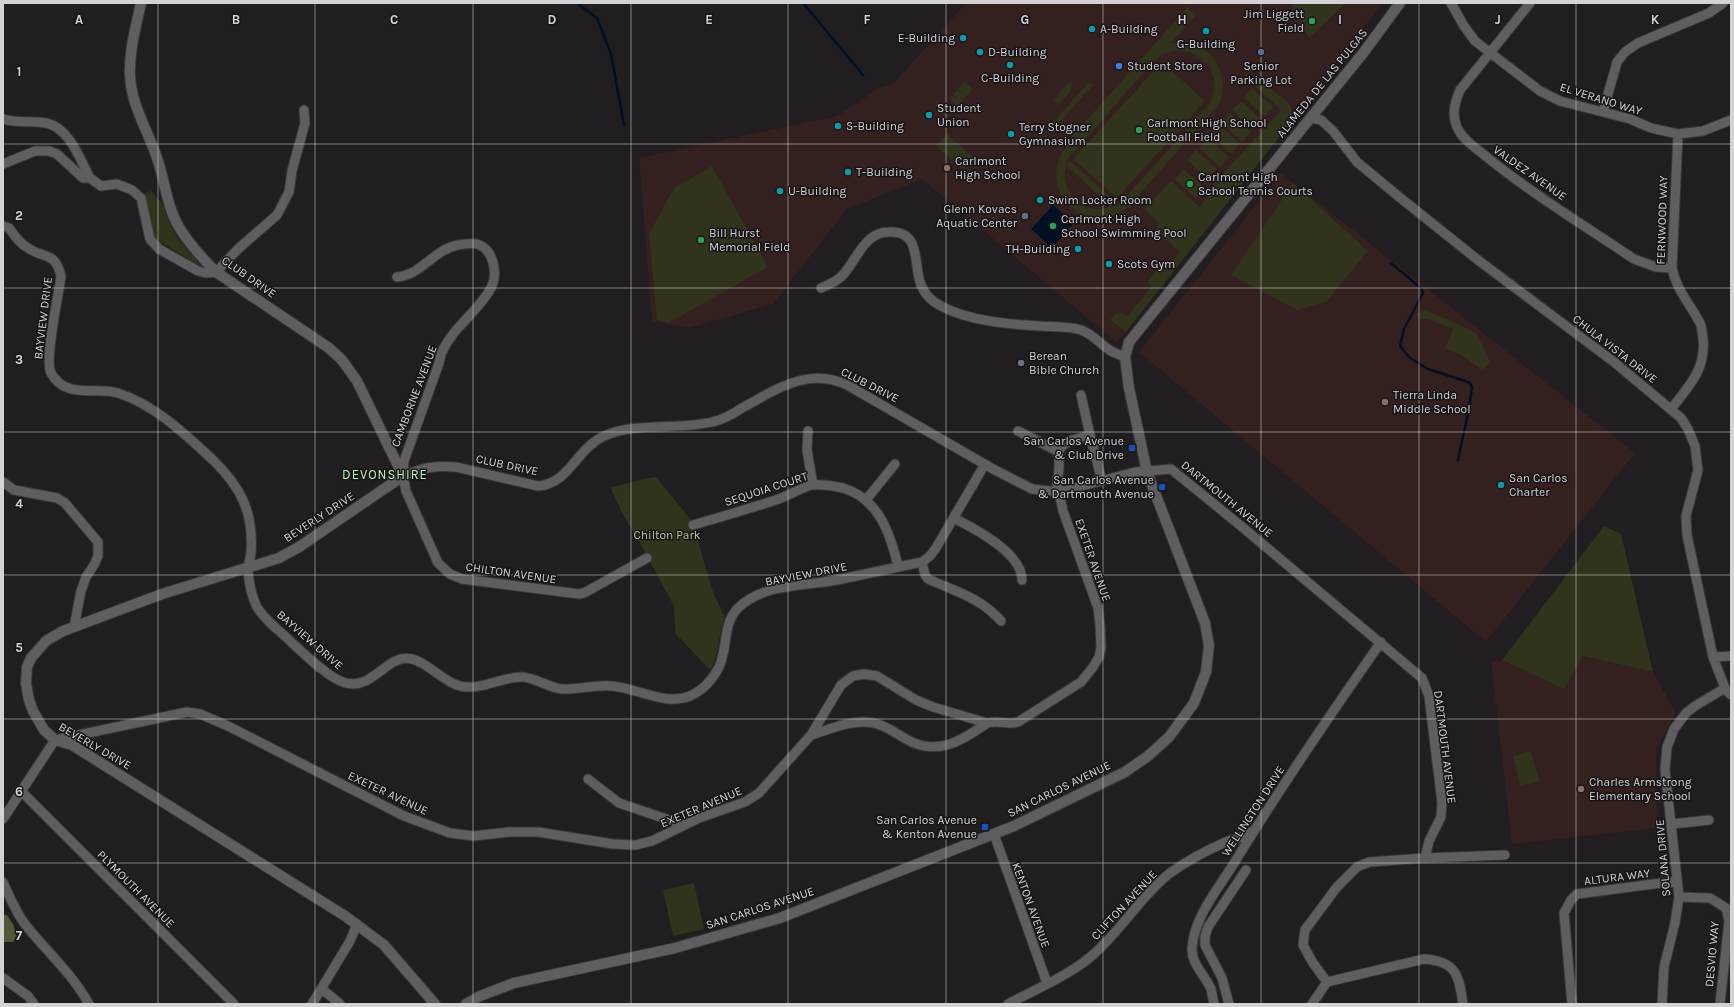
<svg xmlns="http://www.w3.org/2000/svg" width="1734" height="1007" viewBox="0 0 1734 1007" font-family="Karla,sans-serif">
	<rect width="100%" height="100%" fill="#211d21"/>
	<path fill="#33201f" d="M966,3H1383L1117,343L922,179L847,209L773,304L689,328L652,321L639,158L837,116L879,88L893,84Z
		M1281,173L1635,453L1486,642L1139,352Z
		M1582,656L1653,672L1676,713L1656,749L1657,828L1512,844L1491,662L1502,660L1564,689Z"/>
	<path fill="#31331d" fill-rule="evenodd" d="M1291,3H1346L1309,38L1297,19Z
		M1188,7L1196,15L1171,43C1180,43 1189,42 1198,46C1221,56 1229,85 1218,106L1126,209C1082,239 1034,187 1067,145L1066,143ZM1172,51C1204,47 1225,77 1209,105L1123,200L1113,207H1111L1116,202L1070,161L1066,165L1111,207C1080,218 1056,187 1068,159L1153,62L1162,55Z
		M1162,62L1205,101L1117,198L1073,159Z
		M1255,77L1288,102L1295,117L1126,332L1110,320L1115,314L1120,312L1128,316L1151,287L1147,283L1162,263L1167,267L1180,252L1156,230L1159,223L1144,209L1171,181L1199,207L1214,190L1211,187L1281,110L1249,81Z
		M964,82L973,89L957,107L950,99L952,96L960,100L953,95L957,90L965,95L958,89Z
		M1069,82H1072L1071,91L1058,105L1054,99Z
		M1088,83L1094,84L1053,130L1052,126L1053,122Z
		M1252,88L1273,107L1265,117L1244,98Z
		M1241,101L1262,120L1253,130L1232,110Z
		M1230,113L1251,132L1242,142L1221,123Z
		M1219,125L1240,144L1231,154L1210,135Z
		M947,134L974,158L963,170L936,146Z
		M1208,138L1229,157L1220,167L1199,148Z
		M1196,150L1217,169L1208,179L1187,160Z
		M712,166L768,267L668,323L657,320L649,234L674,188Z
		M1184,169L1205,189L1196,199L1175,179Z
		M1293,183L1368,251L1326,302L1297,310L1231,275Z
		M151,191L162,203L169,222L179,240L202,267L157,240L153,233L142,194Z
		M1425,310L1456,323L1477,334L1490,362L1483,370L1459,354L1445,348L1453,329L1428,319H1421L1416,314Z
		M656,477L692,521L714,595L725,617C718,634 720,654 710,670L675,633L674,606L641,545L623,515L610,487C627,485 640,478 656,477Z
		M1604,526L1621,534L1653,672L1583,656L1564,689L1502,660Z
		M1531,751L1539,781L1520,786L1513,756Z
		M694,883L704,929L673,936L663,890Z"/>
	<path fill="#545837" d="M3,915H7L14,926L16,936L13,942H3Z"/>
	<path fill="#021026" d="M1052,204L1074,223L1052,248L1031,229L1051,207L1050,205Z"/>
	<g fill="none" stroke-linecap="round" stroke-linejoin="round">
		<path stroke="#021026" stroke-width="2.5" d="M577,3L597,18L611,54L624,125
			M803,3L863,75
			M1391,263L1422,289L1423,293L1404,329L1400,346L1410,358L1428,369L1462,380L1470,383L1472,387L1469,409L1458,460"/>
		<g stroke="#3a383b" stroke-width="11">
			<path id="street" d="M1451,3L1464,26L1475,41L1540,91L1560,101L1630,119L1651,128L1678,134L1703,131L1731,120
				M1530,3L1460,90C1454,104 1451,117 1459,131C1465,142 1479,150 1488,158C1534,195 1585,226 1634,259L1656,267L1672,268
				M1603,112L1617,62L1625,52L1638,43L1709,13L1723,3
				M1311,118L1321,120L1333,131L1357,162L1398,196L1478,260L1614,362L1681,418L1688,429L1695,446L1698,470L1686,516L1687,535L1713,657L1725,688L1731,695
				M3,119C18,124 32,120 46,123C70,128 80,160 90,178
				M3,164L35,151H49L57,154L83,178H90L101,186L117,184L132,190L141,198L150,239L159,249L198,271L206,273L216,272L238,249L277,215L289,192L292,171L305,123L304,110
				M3,226L9,228C15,236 19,243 28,248C44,259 55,251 61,276C59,294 44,360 51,373C66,400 95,386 118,393C155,405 185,434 213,460C241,487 254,513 251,553C250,559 248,565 248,571C249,583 252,597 257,607C264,619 277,629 287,638C300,650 329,679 346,683C374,690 387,653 412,659C429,663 443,682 460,686C480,691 501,677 521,677C536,677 548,688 562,689C579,690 595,684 612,686C637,688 665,706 690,696C706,689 720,672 723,654C727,638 725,622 738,608C764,583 805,586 837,580C866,574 894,568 922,562L930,556L936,548L985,464
				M397,277C422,275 434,249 458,245C464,244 471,243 477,244C494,249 498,274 491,288C478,312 453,327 442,352C440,356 440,362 438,366L404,461L403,476L406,491L438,563L450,574L462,579L579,594L584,593L647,558
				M821,288C828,285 836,282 842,276C857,260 864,232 889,232C922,230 913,265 921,285C925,295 931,301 941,306C969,321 1007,324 1039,326C1053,327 1068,326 1081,330C1093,334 1100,344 1111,351C1115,353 1120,355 1125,357
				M1081,395L1090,435L1102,481
				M1671,409C1689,386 1706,370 1703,338C1702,333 1702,327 1700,323C1690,304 1676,289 1672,268L1678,134
				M808,431L807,450L813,485
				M1018,431L1059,452
				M403,476C423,468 434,465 456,467L538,486C569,484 576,449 604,436C634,422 679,430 712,422C723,420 733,414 742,408C777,389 809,366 849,386L993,469L1032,489L1059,492L1135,472L1171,469L1241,526L1422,678L1429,696L1442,803L1441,817L1429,841L1425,858L1369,862L1357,867L1337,887L1305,930L1303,945L1313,963L1327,982L1312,1004
				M3,482L14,490L57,498L65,503L98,542V556L94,565L86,577L81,591L74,627
				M866,500L895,464
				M954,518C975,529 1022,553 1022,580
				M693,525C721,517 748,509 776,500C788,496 800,488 812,485C822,484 834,486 843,488C879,499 890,533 898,566
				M922,562L925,575L928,579C955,591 981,598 1001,621
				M1713,657L1731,656
				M811,735C831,729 852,719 873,723C886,725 895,733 906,739C936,757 962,741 987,723
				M588,779L619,803L684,825
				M21,791L234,1004
				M3,819L55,740L187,712L200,714L228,726L404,816L450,833L473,836L509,832H538L613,844L635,845L652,841L699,818L745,802L759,793L811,735L841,685L853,676L864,674L877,676L916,700L933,707L987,723C998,720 1008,725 1018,722L1081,682L1093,667L1099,657L1101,648L1100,624L1098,608L1063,511L1057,484L1059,469V452L1061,447L1069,441L1090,435
				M1672,824L1709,820
				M994,834L1047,983
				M1425,858L1505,855
				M3,882C9,896 15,910 24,923C46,951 71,972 89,1004
				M1679,897L1710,898L1726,908L1729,921L1720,1004
				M3,978L28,996L34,1004
				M1327,982L1424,959C1456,961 1459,975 1463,1004
				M322,989L340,1004
				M312,1004L350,941L357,924
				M1008,1004C1036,989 1075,973 1097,951C1123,927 1142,895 1170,873C1187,861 1207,850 1226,842C1235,838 1244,838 1251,832
				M1214,1004C1213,999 1212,994 1211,989C1205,975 1191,964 1192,948C1194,918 1217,890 1233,865C1279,789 1330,715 1381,642
				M1229,1004L1222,978L1205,945V937L1208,927L1246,870
				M1572,1004L1564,913L1571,900L1577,894L1677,881
				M1662,1004L1664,967L1675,923L1679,897L1665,769L1667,747L1674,729L1686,713L1695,706L1725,688"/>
		</g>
		<g stroke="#3a383b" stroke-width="12">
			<path id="secondary" d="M141,3C136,26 129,51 130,75C131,106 149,132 158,161C165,182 167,207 179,227C189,244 202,258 216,272L329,348L342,360L357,381L403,476L299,547L279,558L162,594L63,631L46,641L31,658L27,667L26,684L29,700L33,711L44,730L55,740L72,745L345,916L384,945L435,1004
				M466,1004L480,996L514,983L675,948L780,918L1014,826L1125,772L1148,756L1169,737L1194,703L1206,672L1209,646L1205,623L1147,472L1129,388L1125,357L1129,342L1364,52L1400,3"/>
		</g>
		<use href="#street" stroke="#605c60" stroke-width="9"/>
		<use href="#secondary" stroke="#605c60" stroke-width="10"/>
	</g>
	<path fill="none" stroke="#d4d2d5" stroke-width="1" stroke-opacity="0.55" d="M158,3V1004M315,3V1004M473,3V1004M631,3V1004M788,3V1004M946,3V1004M1103,3V1004M1261,3V1004M1419,3V1004M1576,3V1004M3,144H1731M3,288H1731M3,432H1731M3,575H1731M3,719H1731M3,863H1731"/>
	<g fill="#2e9e5b" stroke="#181418" stroke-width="1.5">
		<circle cx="1312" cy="21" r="4"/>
		<circle cx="1139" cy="130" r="4"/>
		<circle cx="1190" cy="184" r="4"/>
		<circle cx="1053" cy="226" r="4"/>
		<circle cx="701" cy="240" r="4"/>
	</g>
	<g fill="#0f9aa8" stroke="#181418" stroke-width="1.5">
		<circle cx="1092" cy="29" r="4"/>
		<circle cx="1206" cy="31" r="4"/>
		<circle cx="963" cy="38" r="4"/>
		<circle cx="980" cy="52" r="4"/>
		<circle cx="1010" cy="65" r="4"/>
		<circle cx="929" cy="115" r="4"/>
		<circle cx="838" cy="126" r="4"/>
		<circle cx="1011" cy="134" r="4"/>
		<circle cx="848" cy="172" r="4"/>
		<circle cx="780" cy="191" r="4"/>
		<circle cx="1040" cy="200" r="4"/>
		<circle cx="1078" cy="249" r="4"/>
		<circle cx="1109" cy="264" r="4"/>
		<circle cx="1501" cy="485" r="4"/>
	</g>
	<g fill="#5c6f8a" stroke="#181418" stroke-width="1.5">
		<circle cx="1261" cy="52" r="4"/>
		<circle cx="1025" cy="216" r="4"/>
	</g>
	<circle fill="#3f7fe0" stroke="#181418" stroke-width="1.5" cx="1119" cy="66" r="4"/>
	<g fill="#8d6e63" stroke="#181418" stroke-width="1.5">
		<circle cx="947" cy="168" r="4"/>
		<circle cx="1385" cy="402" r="4"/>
		<circle cx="1581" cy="789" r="4"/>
	</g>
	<circle fill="#6b7280" stroke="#181418" stroke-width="1.5" cx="1021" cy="363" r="4"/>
	<g fill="#1a4fb4" stroke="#181418" stroke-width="1.5">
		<rect x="1128" y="444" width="8" height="8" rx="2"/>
		<rect x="1158" y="483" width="8" height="8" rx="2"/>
		<rect x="981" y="823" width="8" height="8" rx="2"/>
	</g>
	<g text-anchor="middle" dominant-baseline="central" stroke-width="3" stroke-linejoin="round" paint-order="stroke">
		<g font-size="12" fill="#d4d2d5" stroke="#181418" text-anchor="start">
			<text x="1304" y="14" text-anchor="end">Jim Liggett<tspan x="1304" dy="14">Field</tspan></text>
			<text x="1100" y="29">A-Building</text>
			<text x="955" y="38" text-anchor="end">E-Building</text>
			<text x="1206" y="44" text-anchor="middle">G-Building</text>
			<text x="988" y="52">D-Building</text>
			<text x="1127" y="66">Student Store</text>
			<text x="1261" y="66" text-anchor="middle">Senior<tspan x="1261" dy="14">Parking Lot</tspan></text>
			<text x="1010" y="78" text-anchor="middle">C-Building</text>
			<text x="937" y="108">Student<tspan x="937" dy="14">Union</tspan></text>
			<text x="1147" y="123">Carlmont High School<tspan x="1147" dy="14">Football Field</tspan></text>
			<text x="846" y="126">S-Building</text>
			<text x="1019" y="127">Terry Stogner<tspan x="1019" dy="14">Gymnasium</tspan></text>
			<text x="955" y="161">Carlmont<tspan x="955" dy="14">High School</tspan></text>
			<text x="856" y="172">T-Building</text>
			<text x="1198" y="177">Carlmont High<tspan x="1198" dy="14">School Tennis Courts</tspan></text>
			<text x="788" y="191">U-Building</text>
			<text x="1048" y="200">Swim Locker Room</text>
			<text x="1017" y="209" text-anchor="end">Glenn Kovacs<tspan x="1017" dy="14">Aquatic Center</tspan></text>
			<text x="1061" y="219">Carlmont High<tspan x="1061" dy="14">School Swimming Pool</tspan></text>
			<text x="709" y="233">Bill Hurst<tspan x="709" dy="14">Memorial Field</tspan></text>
			<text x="1070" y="249" text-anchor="end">TH-Building</text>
			<text x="1117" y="264">Scots Gym</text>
			<text x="1029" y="356">Berean<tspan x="1029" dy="14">Bible Church</tspan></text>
			<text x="1393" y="395">Tierra Linda<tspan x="1393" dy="14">Middle School</tspan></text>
			<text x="1124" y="441" text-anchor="end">San Carlos Avenue<tspan x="1124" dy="14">&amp; Club Drive</tspan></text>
			<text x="1509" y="478">San Carlos<tspan x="1509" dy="14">Charter</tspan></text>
			<text x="1154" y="480" text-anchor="end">San Carlos Avenue<tspan x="1154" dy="14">&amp; Dartmouth Avenue</tspan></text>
			<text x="1589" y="782">Charles Armstrong<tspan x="1589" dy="14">Elementary School</tspan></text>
			<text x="977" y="820" text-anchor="end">San Carlos Avenue<tspan x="977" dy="14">&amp; Kenton Avenue</tspan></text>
		</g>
		<g font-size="12" fill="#d4d2d5" stroke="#181418">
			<text transform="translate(1322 83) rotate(-51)">ALAMEDA DE LAS PULGAS</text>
			<text transform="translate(1601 99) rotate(17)">EL VERANO WAY</text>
			<text transform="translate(1530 173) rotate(35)">VALDEZ AVENUE</text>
			<text transform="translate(1662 220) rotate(-88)">FERNWOOD WAY</text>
			<text transform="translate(249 277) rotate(35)">CLUB DRIVE</text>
			<text transform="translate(43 318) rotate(-83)">BAYVIEW DRIVE</text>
			<text transform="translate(1615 349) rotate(38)">CHULA VISTA DRIVE</text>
			<text transform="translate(870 385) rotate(27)">CLUB DRIVE</text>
			<text transform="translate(414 396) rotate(-69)">CAMBORNE AVENUE</text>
			<text transform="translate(507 465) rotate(12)">CLUB DRIVE</text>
			<text transform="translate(766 489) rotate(-18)">SEQUOIA COURT</text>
			<text transform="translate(1227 499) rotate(39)">DARTMOUTH AVENUE</text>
			<text transform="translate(319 517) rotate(-33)">BEVERLY DRIVE</text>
			<text transform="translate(1093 560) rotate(71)">EXETER AVENUE</text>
			<text transform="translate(511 573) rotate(8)">CHILTON AVENUE</text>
			<text transform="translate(806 574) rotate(-11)">BAYVIEW DRIVE</text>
			<text transform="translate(310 640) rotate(41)">BAYVIEW DRIVE</text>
			<text transform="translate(95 746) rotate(30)">BEVERLY DRIVE</text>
			<text transform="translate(1445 747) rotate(83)">DARTMOUTH AVENUE</text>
			<text transform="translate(1059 789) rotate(-26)">SAN CARLOS AVENUE</text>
			<text transform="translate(388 793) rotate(25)">EXETER AVENUE</text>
			<text transform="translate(701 807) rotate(-23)">EXETER AVENUE</text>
			<text transform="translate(1253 811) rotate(-57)">WELLINGTON DRIVE</text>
			<text transform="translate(1663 858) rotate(-95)">SOLANA DRIVE</text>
			<text transform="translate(1617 877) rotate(-7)">ALTURA WAY</text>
			<text transform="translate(136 889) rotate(45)">PLYMOUTH AVENUE</text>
			<text transform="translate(1031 905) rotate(70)">KENTON AVENUE</text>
			<text transform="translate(1124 905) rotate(-47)">CLIFTON AVENUE</text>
			<text transform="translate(760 908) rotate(-18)">SAN CARLOS AVENUE</text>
			<text transform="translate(1712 954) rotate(-85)">DESVIO WAY</text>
		</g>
		<g font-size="12" fill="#c2ca8e" stroke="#181418">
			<text x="667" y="535">Chilton Park</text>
		</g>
		<g font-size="13" letter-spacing="1" fill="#b9f7bd" stroke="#181418">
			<text x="385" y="474">DEVONSHIRE</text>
		</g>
	</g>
	<g font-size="13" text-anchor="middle" font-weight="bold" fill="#d4d2d5" stroke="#181418" stroke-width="3" stroke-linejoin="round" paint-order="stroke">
		<text x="79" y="24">A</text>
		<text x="236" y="24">B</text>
		<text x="394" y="24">C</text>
		<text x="552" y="24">D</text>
		<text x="709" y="24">E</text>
		<text x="867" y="24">F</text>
		<text x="1025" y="24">G</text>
		<text x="1182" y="24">H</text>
		<text x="1340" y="24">I</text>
		<text x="1498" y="24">J</text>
		<text x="1655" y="24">K</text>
		<text x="19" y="76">1</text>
		<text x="19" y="220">2</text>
		<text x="19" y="364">3</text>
		<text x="19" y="508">4</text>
		<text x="19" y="652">5</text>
		<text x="19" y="796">6</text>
		<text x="19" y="940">7</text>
	</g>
	<rect width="1734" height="1007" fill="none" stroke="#d4d2d5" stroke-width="8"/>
</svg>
